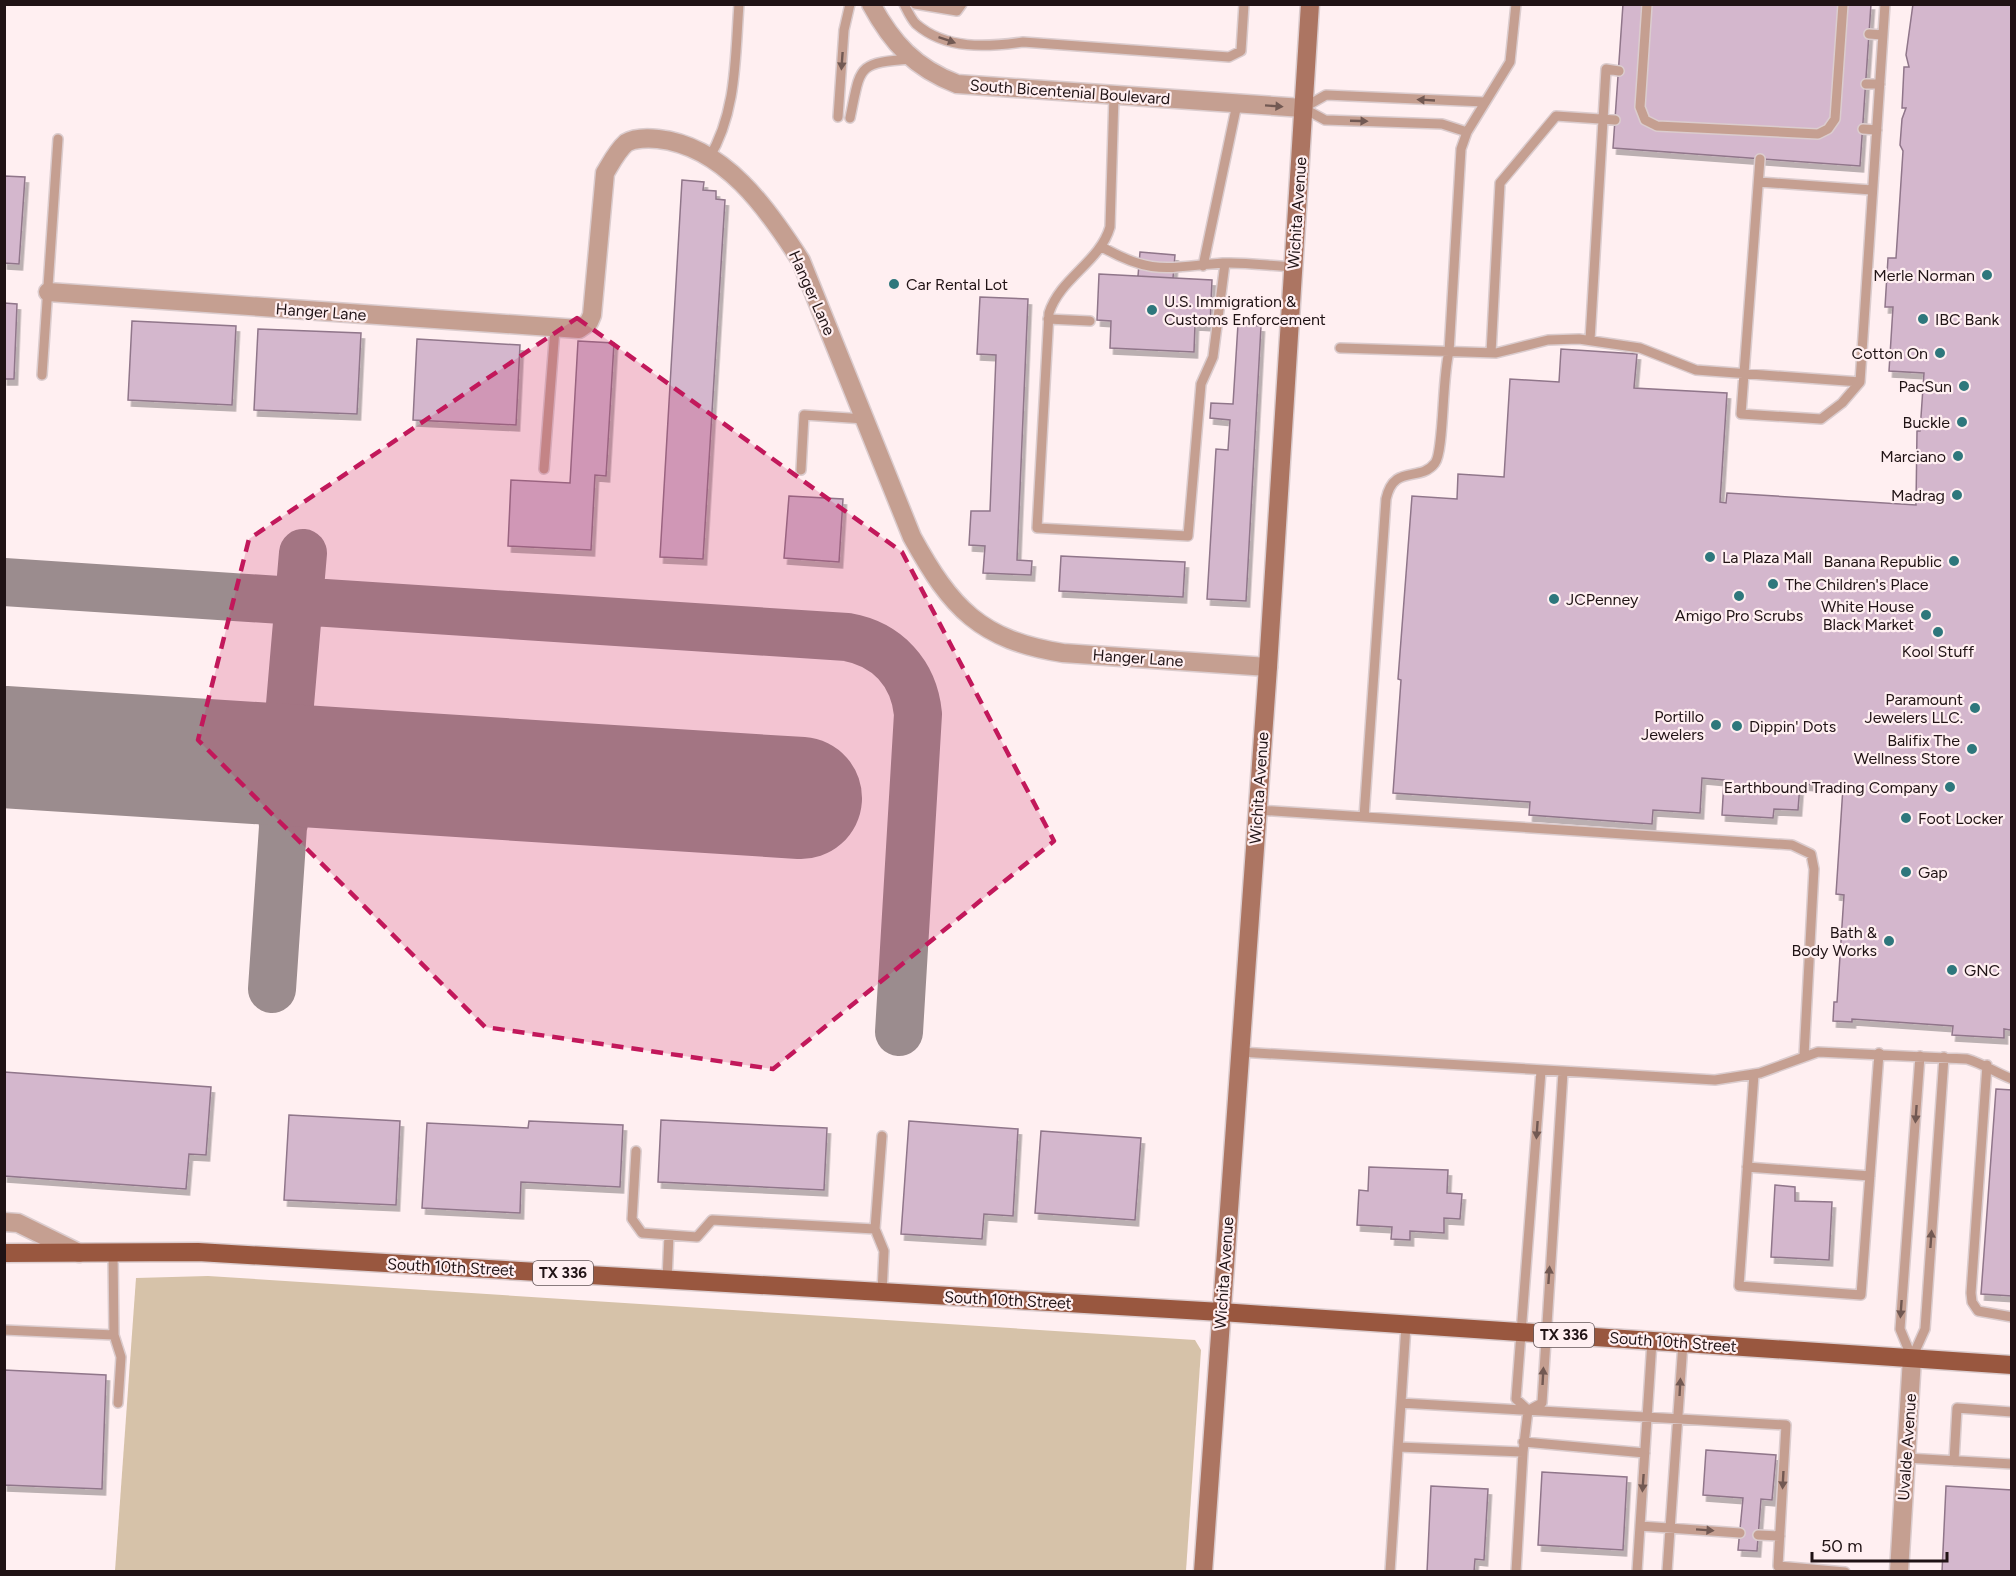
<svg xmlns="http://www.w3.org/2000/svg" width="2016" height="1576" viewBox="0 0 2016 1576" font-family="Figtree,sans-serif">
	<defs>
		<filter id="shadow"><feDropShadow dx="3.5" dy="6" stdDeviation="0" flood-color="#0004"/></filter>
	</defs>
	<rect width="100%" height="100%" fill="#ffeff1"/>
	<path fill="#d6c2a9" d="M208,1276L1195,1340L1201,1350L1186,1571H115L136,1278Z"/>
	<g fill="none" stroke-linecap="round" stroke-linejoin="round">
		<path stroke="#9b8c8e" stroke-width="48" d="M4,582L847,637C887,644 914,673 918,714L899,1032
			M220,761C255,770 282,788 283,827L272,989
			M220,761C252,755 275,747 289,716L303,553
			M283,827C290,787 318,775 355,769"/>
		<path stroke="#9b8c8e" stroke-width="122" d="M4,747L801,798"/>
	</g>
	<path fill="#d4b7cd" stroke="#90768a" stroke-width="1.5" filter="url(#shadow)" d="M1623,4H1871L1860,166L1613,148Z
		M1913,4H2012V1027L2010,1030L2004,1029V1038L1952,1035L1953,1026L1852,1019V1022L1833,1021L1834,1002H1837L1844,895L1836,894L1843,787L1800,784L1798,810L1774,809L1773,818L1722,815L1724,780L1702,778L1700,813L1653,810L1652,824L1529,815L1530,802L1393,793L1401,680L1398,679L1412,496L1457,499L1458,474L1504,477L1510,379L1559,382L1561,349L1637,354L1634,388L1727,393L1720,502L1726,503L1727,493L1916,505L1917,431H1920L1924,373L1889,371L1893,307H1885L1888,258H1896L1903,151L1900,145L1902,119L1906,108H1902L1904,67H1909L1906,55Z
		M4,176L25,177L19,264L4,263Z
		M682,180L704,182L703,190L716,191V199L725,200L703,559L660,557Z
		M1140,252L1175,255L1173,278L1138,276Z
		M1099,274L1212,280L1210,325L1195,324L1194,352L1110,348L1111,321L1097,320Z
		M980,297L1028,299L1017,560L1032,561L1031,575L983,573L985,546L969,545L971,511H990L996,355L977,354Z
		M4,303L17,304L14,379H4Z
		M132,321L236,326L232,405L128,400Z
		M1238,324L1261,326L1246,601L1207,599L1216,449L1228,450L1230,420L1210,418L1211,403L1233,404Z
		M258,329L361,333L357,414L254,410Z
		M417,339L520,345L516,425L413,420Z
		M578,341L614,343L606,476L595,475L591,550L508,546L511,480L570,483Z
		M789,496L843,499L839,562L784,558Z
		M1061,556L1185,562L1183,597L1059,591Z
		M4,1072L211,1087L206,1155L189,1154L186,1189L4,1176Z
		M1996,1089L2012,1090V1296L1981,1294Z
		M289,1115L400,1121L396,1205L284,1200Z
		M661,1120L827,1128L824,1190L658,1182Z
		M529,1121L623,1125L620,1187L521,1182L520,1213L422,1208L427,1123L528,1128Z
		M909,1121L1018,1129L1013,1216L984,1214L982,1239L901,1234Z
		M1041,1131L1141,1138L1135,1220L1035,1213Z
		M1369,1167L1448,1170L1447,1193L1462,1194L1460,1219L1444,1218V1233L1410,1231V1240L1391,1239L1392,1227L1357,1225L1359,1190L1368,1191Z
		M1775,1185L1795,1187V1201L1832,1202L1829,1260L1771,1257Z
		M4,1370L106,1375L102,1489L4,1485Z
		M1706,1450L1776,1455L1772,1500L1761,1499L1757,1551L1738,1550L1743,1498L1703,1495Z
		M1542,1472L1627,1477L1623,1550L1538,1545Z
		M1431,1486L1488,1489L1484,1560L1475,1559L1474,1572H1427Z
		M1946,1486L2012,1490V1572H1942Z"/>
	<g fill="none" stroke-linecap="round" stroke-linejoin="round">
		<g stroke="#dbccce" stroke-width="12">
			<path id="lane" d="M904,4C907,10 911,19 916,24C946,50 987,47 1023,42L1229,57L1241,51L1244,4
				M915,4L957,11L962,4
				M1647,4L1640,107L1645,120L1657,126L1818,134L1828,129L1835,119L1843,4
				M1869,34L1883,35
				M1866,84H1880
				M1114,95L1110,227C1100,262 1060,278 1049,313L1037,528L1188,536L1201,384L1213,357L1225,263
				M1303,108L1326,95L1485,102
				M1303,108L1325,120L1442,124L1467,132
				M838,117L844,30L850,4
				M850,118C861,66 856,63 911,59
				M1863,129L1877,130
				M709,158C737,112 735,57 739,4
				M1760,159L1741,414L1821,419L1842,403L1860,382
				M1759,182L1872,190
				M1102,247C1153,276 1168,267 1223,263C1246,262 1270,266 1293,267
				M1203,266L1237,104
				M1048,319L1090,321
				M1590,340L1606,69L1619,71
				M1340,348L1496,353L1548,340L1579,339L1640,348L1696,370L1860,382L1885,4
				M1491,353L1500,183L1556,116L1615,120
				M42,375L58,139
				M544,469L555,329
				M801,470L804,415L865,419
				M1257,810L1792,845L1811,854L1814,869L1804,1056
				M1364,817L1386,499C1394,463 1420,483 1435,463C1444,452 1442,376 1449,352L1461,149L1467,132L1510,62L1516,4
				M1240,1052L1715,1080L1760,1073L1818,1052L1967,1059C1984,1064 1996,1073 2012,1079
				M1987,1065L1971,1293L1972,1302L1978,1311L2012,1317
				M1754,1074L1739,1286L1861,1295L1879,1053
				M882,1136L875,1229L884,1251L882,1292
				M636,1151L632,1219L642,1233L697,1237L712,1220L875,1229
				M1747,1167L1870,1176
				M667,1280L669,1235
				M4,1330L114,1335L113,1252
				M114,1335L121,1357L118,1403
				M1912,1358L1900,1329L1920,1056
				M1912,1358L1925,1329L1944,1057
				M1401,1403L1786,1425L1778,1566L1845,1572
				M1528,1410L1516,1399L1541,1071
				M1529,1410L1542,1403L1563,1072
				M1523,1442L1645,1453
				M1398,1447L1523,1452L1528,1410
				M1906,1458L2012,1464
				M1954,1461L1957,1408L2012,1412
				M1640,1526L1740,1533
				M1758,1535L1780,1536
				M1390,1572L1406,1325
				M1516,1572L1523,1452
				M1637,1572L1652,1341
				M1667,1572L1683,1343"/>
		</g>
		<g stroke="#dbccce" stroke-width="21">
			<path id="street" d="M871,4C892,43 915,68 957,84L1303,108
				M48,292L579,329L589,322L592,315L605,173C611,163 617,151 626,143C634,138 649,138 658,139C724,146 768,209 801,261L912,537C951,608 980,640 1063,653L1268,667
				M4,1222L18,1223L79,1253
				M1899,1572L1912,1358"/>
		</g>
		<g stroke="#dbccce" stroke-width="21">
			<path id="secondary" d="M1203,1572L1268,667L1310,4"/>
		</g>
		<g stroke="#dbccce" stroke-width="21">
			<path id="primary" d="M4,1253L198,1252L1221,1312L2012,1365"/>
		</g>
		<use href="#lane" stroke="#c59f91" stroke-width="9"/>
		<use href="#street" stroke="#c59f91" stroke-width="18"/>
		<use href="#secondary" stroke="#ac7562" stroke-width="18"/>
		<use href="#primary" stroke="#99573f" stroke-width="18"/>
	</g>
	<defs><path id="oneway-solid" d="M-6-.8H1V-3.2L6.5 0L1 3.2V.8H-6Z" transform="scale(1.5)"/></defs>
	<g fill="#725953">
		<use href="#oneway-solid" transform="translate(947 40) rotate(19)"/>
		<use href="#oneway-solid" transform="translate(842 61) rotate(94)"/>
		<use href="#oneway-solid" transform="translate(1426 100) rotate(-177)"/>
		<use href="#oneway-solid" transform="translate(1274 106) rotate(4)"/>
		<use href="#oneway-solid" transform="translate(1359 121) rotate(2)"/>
		<use href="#oneway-solid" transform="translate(1916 1114) rotate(94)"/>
		<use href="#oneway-solid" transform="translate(1537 1130) rotate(94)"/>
		<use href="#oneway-solid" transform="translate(1931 1239) rotate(-86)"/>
		<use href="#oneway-solid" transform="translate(1549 1275) rotate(-86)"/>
		<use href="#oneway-solid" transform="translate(1901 1309) rotate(94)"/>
		<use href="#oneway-solid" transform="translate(1543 1376) rotate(-87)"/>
		<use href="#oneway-solid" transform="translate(1680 1387) rotate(-87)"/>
		<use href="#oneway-solid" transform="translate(1783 1480) rotate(93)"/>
		<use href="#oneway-solid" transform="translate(1643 1483) rotate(94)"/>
		<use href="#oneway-solid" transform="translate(1705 1530) rotate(4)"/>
	</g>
	<path fill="#c2185b" fill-opacity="0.2" stroke="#c2185b" stroke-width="4.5" stroke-dasharray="12 8" stroke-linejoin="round" d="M577,318L902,552L1054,841L773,1069L485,1027L198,740L249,539Z"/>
	<g fill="#2e777c" stroke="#ffeff1" stroke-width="2">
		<circle cx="1987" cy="275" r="6"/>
		<circle cx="894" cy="284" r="6"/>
		<circle cx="1152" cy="310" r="6"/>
		<circle cx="1923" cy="319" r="6"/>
		<circle cx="1940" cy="353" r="6"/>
		<circle cx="1964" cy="386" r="6"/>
		<circle cx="1962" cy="422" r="6"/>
		<circle cx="1958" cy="456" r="6"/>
		<circle cx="1957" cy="495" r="6"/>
		<circle cx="1710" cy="557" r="6"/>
		<circle cx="1954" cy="561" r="6"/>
		<circle cx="1773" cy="584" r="6"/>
		<circle cx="1739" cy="596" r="6"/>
		<circle cx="1554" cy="599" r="6"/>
		<circle cx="1926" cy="615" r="6"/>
		<circle cx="1938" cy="632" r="6"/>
		<circle cx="1975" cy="708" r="6"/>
		<circle cx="1716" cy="725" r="6"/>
		<circle cx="1737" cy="726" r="6"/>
		<circle cx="1972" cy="749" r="6"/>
		<circle cx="1950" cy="787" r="6"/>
		<circle cx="1906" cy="818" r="6"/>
		<circle cx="1906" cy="872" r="6"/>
		<circle cx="1889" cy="941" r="6"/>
		<circle cx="1952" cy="970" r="6"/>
	</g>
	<g text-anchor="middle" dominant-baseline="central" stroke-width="4.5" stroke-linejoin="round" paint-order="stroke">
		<g fill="#ffeff1" stroke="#635557" stroke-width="1.5">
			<rect x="533" y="1261" width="60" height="24" rx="4.5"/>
			<rect x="1534" y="1323" width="60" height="24" rx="4.5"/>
		</g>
		<g font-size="15" font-weight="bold" fill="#201315">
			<text x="563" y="1273">TX 336</text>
			<text x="1564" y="1335">TX 336</text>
		</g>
		<g font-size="16" fill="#201315" stroke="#ffeff1">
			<text transform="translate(1070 92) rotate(4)">South Bicentenial Boulevard</text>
			<text transform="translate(1297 213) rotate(-86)">Wichita Avenue</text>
			<text transform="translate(812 293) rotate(66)">Hanger Lane</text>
			<text transform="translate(321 312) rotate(4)">Hanger Lane</text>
			<text transform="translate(1138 658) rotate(4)">Hanger Lane</text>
			<text transform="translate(1259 788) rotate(-86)">Wichita Avenue</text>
			<text transform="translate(451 1267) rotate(3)">South 10th Street</text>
			<text transform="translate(1224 1273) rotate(-86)">Wichita Avenue</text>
			<text transform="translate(1008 1300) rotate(3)">South 10th Street</text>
			<text transform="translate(1673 1342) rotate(4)">South 10th Street</text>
			<text transform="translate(1907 1447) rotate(-86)">Uvalde Avenue</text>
		</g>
		<g font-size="16" fill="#201315" stroke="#ffeff1" text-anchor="end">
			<text x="1975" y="275">Merle Norman</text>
			<text x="906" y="284" text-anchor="start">Car Rental Lot</text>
			<text x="1164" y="301" text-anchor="start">U.S. Immigration &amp;<tspan x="1164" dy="18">Customs Enforcement</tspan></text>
			<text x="1935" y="319" text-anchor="start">IBC Bank</text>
			<text x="1928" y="353">Cotton On</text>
			<text x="1952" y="386">PacSun</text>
			<text x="1950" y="422">Buckle</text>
			<text x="1946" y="456">Marciano</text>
			<text x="1945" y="495">Madrag</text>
			<text x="1722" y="557" text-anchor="start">La Plaza Mall</text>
			<text x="1942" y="561">Banana Republic</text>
			<text x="1785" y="584" text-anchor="start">The Children's Place</text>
			<text x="1566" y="599" text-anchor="start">JCPenney</text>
			<text x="1914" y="606">White House<tspan x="1914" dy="18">Black Market</tspan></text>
			<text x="1739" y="615" text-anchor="middle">Amigo Pro Scrubs</text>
			<text x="1938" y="651" text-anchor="middle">Kool Stuff</text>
			<text x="1963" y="699">Paramount<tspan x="1963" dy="18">Jewelers LLC.</tspan></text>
			<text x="1704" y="716">Portillo<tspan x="1704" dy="18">Jewelers</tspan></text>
			<text x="1749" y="726" text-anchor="start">Dippin' Dots</text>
			<text x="1960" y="740">Balifix The<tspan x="1960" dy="18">Wellness Store</tspan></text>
			<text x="1938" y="787">Earthbound Trading Company</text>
			<text x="1918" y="818" text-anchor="start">Foot Locker</text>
			<text x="1918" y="872" text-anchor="start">Gap</text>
			<text x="1877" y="932">Bath &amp;<tspan x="1877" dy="18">Body Works</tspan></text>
			<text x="1964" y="970" text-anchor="start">GNC</text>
		</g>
	</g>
	<rect width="2016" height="1576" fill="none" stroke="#201315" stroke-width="12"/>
	<path d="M1812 1552v9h135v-9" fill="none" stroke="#201315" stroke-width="3"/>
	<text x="1821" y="1552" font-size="18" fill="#201315" stroke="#ffeff1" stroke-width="4.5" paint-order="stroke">50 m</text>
</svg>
